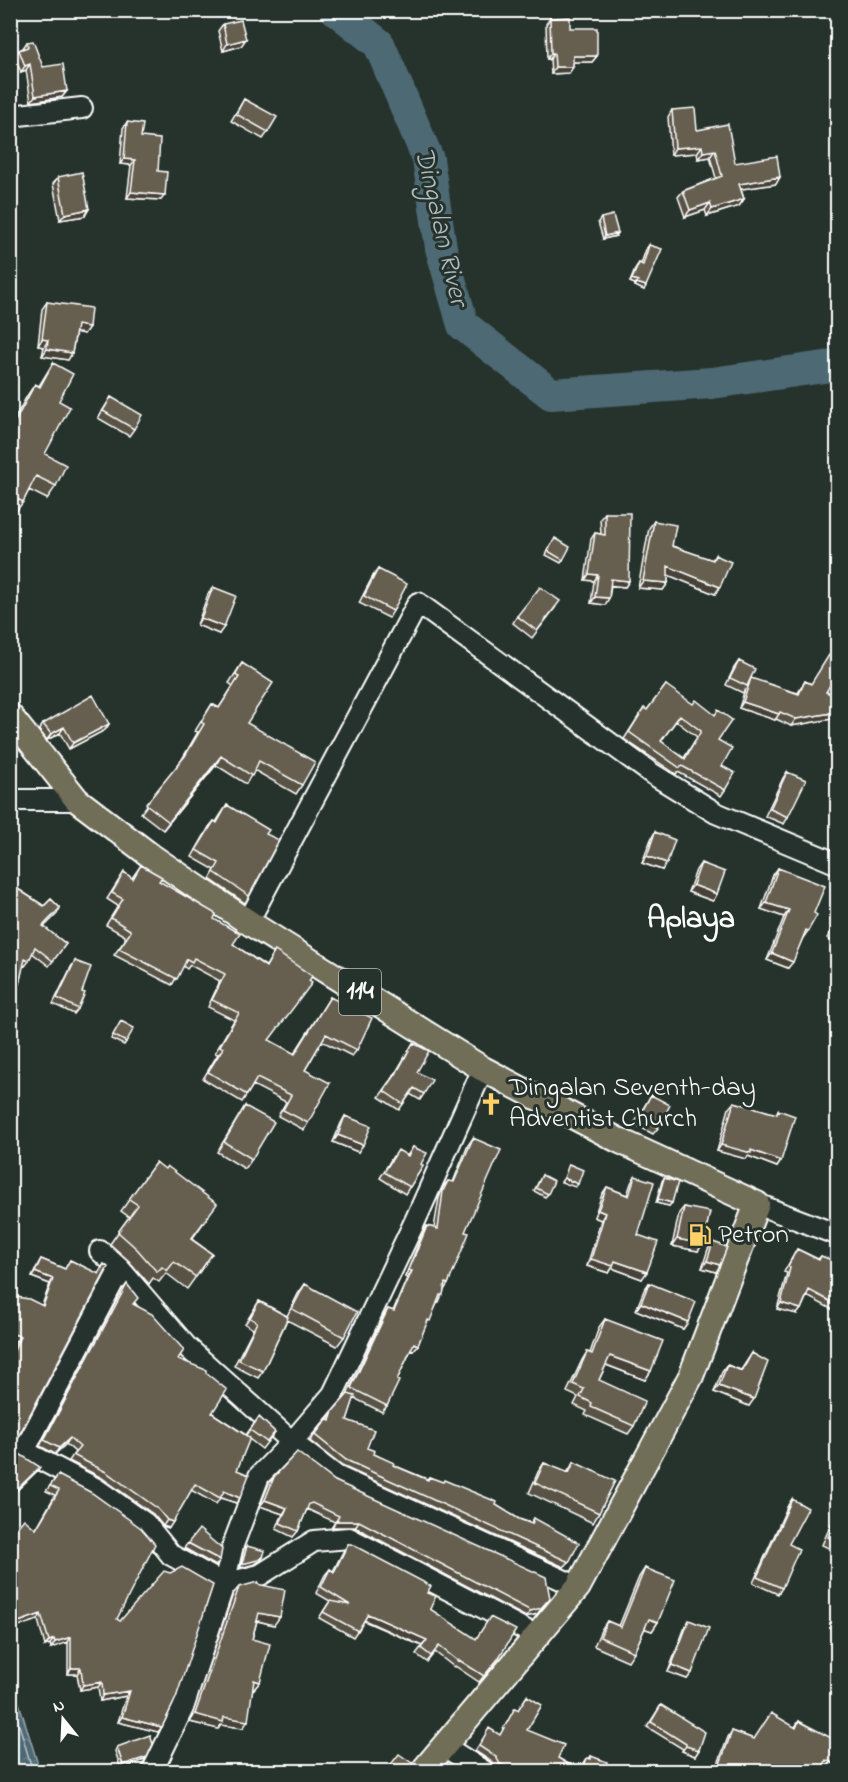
<svg xmlns="http://www.w3.org/2000/svg" width="848" height="1782" viewBox="0 0 848 1782" font-family="'Indie Flower',sans-serif">
	<defs>
		<pattern id="water-ripples" width="26" height="14" patternUnits="userSpaceOnUse" patternTransform="scale(1.5)"><rect width="26" height="14" fill="#4d6973"/><path d="M2 4q2-2 4 0t4 0M15 11q2-2 4 0t4 0" fill="none" stroke="#688088"/></pattern>
	</defs>
	<rect width="100%" height="100%" fill="#26332d"/>
	<filter id="ink" filterUnits="userSpaceOnUse"><feTurbulence type="fractalNoise" baseFrequency=".0167" numOctaves="2"/><feDisplacementMap in="SourceGraphic" scale="12" xChannelSelector="R" yChannelSelector="G"/><feConvolveMatrix kernelMatrix="1 2 1 2 8 2 1 2 1" color-interpolation-filters="sRGB"/></filter>
	<g filter="url(#ink)">
		<path fill="url(#water-ripples)" stroke="#94a5ab" stroke-width="1.5" d="M10,1674L40,1771H11Z"/>
		<g fill="none" stroke-linecap="round" stroke-linejoin="round">
			<path stroke="#b8c3c7" stroke-width="1.5" d="M10,1694L33,1772"/>
			<path stroke="#4d6973" stroke-width="32" d="M336,10L379,44L428,159L441,248L463,325L551,394L712,383L838,365"/>
			<g stroke="#fff" stroke-width="24">
				<path id="minor" d="M10,116L82,108
					M10,800H77
					M248,922L418,603L651,773L716,813L838,864
					M757,1204L838,1235
					M100,1251L120,1269L187,1347L292,1442L336,1476L578,1587
					M120,1269L24,1451L95,1488L146,1524L171,1555L224,1584L233,1545L259,1476L292,1442L333,1394L415,1221L483,1069
					M444,1746L485,1772
					M152,1772L183,1708L224,1584L260,1575L314,1541L349,1538L537,1636"/>
			</g>
			<g stroke="#fff" stroke-width="28">
				<path id="major" d="M10,716L77,800L151,856L248,922L483,1069L618,1140L757,1204L691,1376L578,1587L422,1772"/>
			</g>
			<use href="#minor" stroke="#26332d" stroke-width="20"/>
			<use href="#major" stroke="#716e59" stroke-width="24"/>
		</g>
		<path fill="#585244" stroke="#fff" stroke-width="1.5" fill-rule="evenodd" d="M550,18L570,28L597,56L592,62H573V67L569,73L551,74L550,59H547L546,24Z
			M223,24L241,46L223,51L218,31Z
			M27,42L43,67L67,91L62,97L31,102L26,70L21,72L14,56L19,50L23,48Z
			M244,99L268,132L263,139L231,121Z
			M672,110L735,163L780,177L776,184L741,189L744,199L739,206L707,216L705,210L685,217L678,197L683,191L716,178L710,157L698,159L697,153L671,155L668,117Z
			M127,122L141,137L158,171L161,200L127,198L131,165L120,164L123,128Z
			M58,177L85,216L60,220L53,184Z
			M601,218L618,233L616,236L603,239L598,222Z
			M649,245L644,290L635,286V284L630,282L636,267L639,263L641,264L646,249Z
			M47,302L89,327L84,334L76,332L72,353L68,360L42,356L44,347L38,346L42,309Z
			M53,363L59,401L45,454L56,486L47,499L29,490L23,502L14,514L10,512V427L27,396L35,384L39,386Z
			M111,397L134,429L129,436L98,418Z
			M605,513L629,581L625,587L611,586L609,598L605,605L591,603L594,581L585,580L591,539L595,533L601,534L600,519Z
			M654,521L672,546L712,560L715,555V594L668,575V583L663,590L638,588L649,528Z
			M553,542L563,560L561,563L546,555Z
			M378,569L393,611L389,618L359,603L373,576Z
			M213,587L219,634L197,625L208,594Z
			M555,608L532,638L513,623L517,616Z
			M739,661L750,680L798,693L805,681L837,696V718L791,726L776,719L775,720L739,708L745,689L743,693L726,685L734,668Z
			M242,663L247,723L302,785L296,794L254,770L246,784L216,765L163,830L141,813L181,761L198,732L195,731L212,704L219,708L233,686L229,683Z
			M666,685L718,740L722,766L725,790L721,796L678,772L676,774L624,739L644,708L647,710ZM676,721L697,737L684,758L661,741Z
			M43,724H109L105,730L69,749L60,733L47,740L39,730Z
			M787,772L788,817L784,824L765,816L783,778Z
			M227,805L266,834L249,896L245,903L210,879L215,870L192,857L209,827L214,821L216,822Z
			M655,832L662,870L642,863L651,839Z
			M701,863L717,894L713,901L688,892L696,870Z
			M141,865L159,881L214,919L233,944L266,966L275,951L269,1040L294,1054L330,997L357,1050L352,1056L322,1041L305,1070L308,1123L304,1130L278,1116L286,1102L253,1085L242,1102L203,1079L218,1054L215,1053L234,1020L208,1007L220,981L190,965L187,969L183,966L172,985L114,955L125,940V936L106,925L118,906L107,899L124,872L132,878Z
			M778,868L814,913L808,931L803,938L788,968L767,960L784,917L761,909L773,875Z
			M10,884L44,906L51,899L60,908L57,914L44,927L66,944L49,966L32,953L25,966L23,965L19,984L15,989L10,988Z
			M837,921V945L827,938Z
			M75,961L78,1009L74,1014L53,1004L71,967Z
			M121,1021L126,1042L124,1045L111,1039Z
			M413,1043L417,1072L424,1094L420,1100L410,1094L399,1110L379,1097L392,1079Z
			M651,1095L658,1128L653,1134L634,1124Z
			M734,1102L776,1114L778,1110L781,1161L777,1167L748,1156L746,1159L717,1151L729,1108Z
			M245,1106L252,1159L245,1169L217,1152Z
			M345,1116L358,1152L333,1142L341,1123Z
			M473,1138L465,1232L448,1284L444,1290L439,1302H438L425,1327L418,1345L413,1351L411,1350L397,1380L387,1406L382,1412L354,1398L347,1420L367,1448L374,1454L393,1465L427,1479L429,1477L496,1505L519,1519L531,1523L534,1518L569,1562L564,1567L342,1466L310,1441L327,1419L328,1420L333,1411L347,1395L384,1315L388,1309L393,1311L407,1278L405,1277L423,1232L427,1226L434,1228L439,1198L443,1187L448,1181L453,1182L468,1145Z
			M413,1147L421,1164L423,1166L405,1194L380,1178L393,1156H407Z
			M156,1162L209,1215L192,1239L212,1254L187,1289L166,1273L159,1282L153,1278L149,1284L129,1261L110,1244L129,1217L121,1211Z
			M542,1175L548,1194L545,1197L534,1191Z
			M635,1176L638,1235L642,1279L612,1268L609,1273L587,1266L601,1220L594,1217L602,1194L607,1187L627,1195L631,1183Z
			M664,1178L669,1206L656,1203L662,1181Z
			M684,1207L698,1251L672,1246L679,1213Z
			M713,1242L720,1265L716,1272L702,1268L708,1249Z
			M797,1249L818,1259L821,1256L837,1262V1312L807,1296L801,1309L797,1314L777,1309L787,1273L784,1272Z
			M41,1259L65,1269L70,1260L98,1274L104,1264L16,1441L15,1447L18,1453L37,1471L10,1497V1357L16,1341L10,1339L42,1305L50,1284L32,1277L38,1264Z
			M649,1283L688,1322L683,1329L636,1310L644,1290Z
			M127,1284L134,1305L178,1359L212,1413L246,1435L259,1417L275,1432L262,1449L249,1439L237,1470L240,1498L236,1503L220,1498L216,1504L191,1490L169,1528L163,1526L153,1514L102,1478L69,1461L75,1452L66,1444L55,1454L40,1446L122,1290Z
			M305,1284L344,1337L337,1346L287,1320L263,1371L258,1378L234,1366L253,1329L245,1324L259,1301L287,1316L298,1294Z
			M605,1319L651,1371L645,1380L606,1365L599,1380L634,1426L628,1434L585,1415L587,1411L574,1405L578,1397L567,1392L582,1360L587,1352L590,1353L599,1327Z
			M752,1353L749,1406L714,1392L722,1372L727,1365L741,1370Z
			M574,1462L599,1513L593,1523L529,1493L538,1472L544,1463L567,1473Z
			M58,1475L162,1727L158,1732L118,1722L126,1696L100,1701L98,1687L80,1690L77,1674H68V1642L51,1648L50,1644L45,1646L38,1620L36,1529L55,1495L46,1491Z
			M274,1477L335,1481L545,1604L537,1614L526,1617L355,1527H332L335,1522L307,1509L298,1531L293,1537L276,1529L283,1514L260,1506L269,1483Z
			M792,1499L789,1544L782,1588L778,1594L753,1583L788,1505Z
			M837,1514V1552L822,1545L832,1522Z
			M188,1543L220,1560L216,1566L184,1548Z
			M348,1544L427,1593L430,1609L493,1665L479,1682L455,1666L454,1667L435,1652L427,1662L416,1654L422,1646L364,1621L353,1637L319,1618L330,1601L316,1593L325,1575L330,1569L333,1571L344,1550Z
			M247,1546L263,1557L261,1560L255,1564L240,1568L244,1549Z
			M645,1568L658,1622L652,1631L645,1628L634,1652L628,1661L594,1646L601,1630L607,1621L619,1626L639,1577Z
			M257,1584L274,1625L257,1621L252,1639L260,1682L254,1689H253L243,1728L221,1725L218,1729L190,1722L233,1594L239,1587Z
			M837,1593V1616L831,1614Z
			M689,1620L687,1679L668,1672L685,1627Z
			M527,1696V1730L558,1758L581,1771L584,1763L587,1758L589,1759L591,1756L605,1769L612,1772H502L496,1769L492,1762L475,1751L486,1734L500,1735L515,1708L518,1710Z
			M661,1705L699,1750L695,1756L682,1751L683,1749L647,1727Z
			M799,1721L824,1767L822,1772H715L728,1737L732,1731L754,1739L795,1727Z
			M117,1747L147,1757L144,1760L121,1769L115,1751Z"/>
		<path fill="#474237" stroke="#fff" stroke-width="1.5" d="M246,39L241,46L223,51L227,44Z
			M551,53H554L550,59H547Z
			M573,56H597L592,62H569Z
			M30,64L26,70L21,72L25,66Z
			M555,67H573L569,73L551,74Z
			M67,91L62,97L31,102L35,96Z
			M702,146L697,153L671,155L675,148Z
			M715,150L710,157L698,159L703,152Z
			M124,159L135,160L131,165L120,164Z
			M780,177L776,184L735,190L739,184Z
			M131,192L165,195L161,200L127,198Z
			M744,199L739,206L707,216L712,209Z
			M710,203L705,210L685,217L690,210Z
			M89,209L85,216L60,220L65,214Z
			M618,233L616,236L603,239L605,236Z
			M632,279L638,281L635,284L630,282Z
			M637,283L646,286L644,290L635,286Z
			M77,325L89,327L84,334L72,332Z
			M42,339L48,340L44,347L38,346Z
			M47,349L72,353L68,360L42,356Z
			M668,566L720,587L715,594L663,573Z
			M589,574L598,575L594,581L585,580Z
			M611,579L629,581L625,587L607,585Z
			M643,581L668,583L663,590L638,588Z
			M595,597L609,598L605,605L591,603Z
			M201,618L224,627L219,634L197,625Z
			M743,702L779,714L775,720L739,708Z
			M837,712V718L791,726L796,719Z
			M109,724L105,730L69,749L73,743Z
			M64,727L60,733L47,740L51,734Z
			M221,756L216,765L163,830L169,822Z
			M647,856L667,863L662,870L642,863Z
			M693,885L717,894L713,901L688,892Z
			M766,903L789,910L784,917L761,909Z
			M772,953L793,962L788,968L767,960Z
			M25,959L29,961L25,966L21,964Z
			M10,983L19,984L15,989L10,988Z
			M338,1135L363,1145L358,1152L333,1142Z
			M721,1145L751,1150L781,1161L777,1167L748,1156L746,1159L717,1151Z
			M564,1178L578,1184L575,1187L561,1182Z
			M658,1199L672,1203L669,1206L656,1203Z
			M598,1210L605,1213L601,1220L594,1217Z
			M677,1239L703,1244L698,1251L672,1246Z
			M591,1259L615,1261L647,1272L642,1279L612,1268L609,1273L587,1266Z
			M707,1261L720,1265L716,1272L702,1268Z
			M409,1270L412,1271L407,1278L405,1277Z
			M35,1272L53,1279L50,1284L32,1277Z
			M641,1303L688,1322L683,1329L636,1310Z
			M781,1303L801,1309L797,1314L777,1309Z
			M10,1333L20,1336L16,1341L10,1339Z
			M414,1343L418,1345L413,1351L409,1350Z
			M610,1356L651,1371L645,1380L604,1364Z
			M719,1386L754,1399L749,1406L714,1392Z
			M70,1438L66,1444L55,1454L59,1448Z
			M40,1467L37,1471L10,1497V1496Z
			M224,1491L240,1498L236,1503L219,1497Z
			M265,1500L287,1508L283,1514L260,1506Z
			M167,1520L173,1522L169,1528L163,1526Z
			M336,1521H359L355,1527H332Z
			M263,1557L261,1560L255,1564L240,1568L242,1564Z
			M550,1598L537,1614L526,1617L531,1611Z
			M837,1605V1616L831,1614Z
			M259,1613L280,1617L274,1625L254,1620Z
			M41,1614L38,1620L10,1629V1625Z
			M368,1614L427,1640L422,1646L364,1620Z
			M649,1619L658,1622L652,1631L643,1628Z
			M71,1637L68,1642L51,1648L55,1642Z
			M54,1639L50,1644L45,1646L49,1641Z
			M672,1665L692,1673L687,1679L668,1672Z
			M71,1668H81L77,1674H68Z
			M254,1680L260,1682L254,1689L249,1688Z
			M102,1682L98,1687L80,1690L83,1685Z
			M130,1691L126,1696L100,1701L103,1695Z
			M195,1714L224,1717L248,1721L243,1728L221,1725L218,1729L190,1722Z
			M122,1717L162,1727L158,1732L118,1722Z
			M686,1746L699,1750L695,1756L682,1751Z
			M147,1757L144,1760L121,1769L123,1765Z
			M826,1760L837,1765V1772H834L821,1766Z
			M500,1764L516,1770L515,1772H502L496,1769Z"/>
		<path fill="#665f4f" stroke="#fff" stroke-width="1.5" fill-rule="evenodd" d="M570,17V28H597V56H573V67H555L554,53H551L550,18Z
			M241,20L246,39L227,44L223,24Z
			M33,41L43,67L63,64L67,91L35,96L30,64L25,66L19,50L28,47L27,42Z
			M244,99L277,117L268,132L236,114Z
			M695,108L697,130L728,124L735,163L777,156L780,177L739,184L744,199L712,209L710,203L690,210L683,191L722,176L715,150L703,152L702,146L675,148L672,110Z
			M127,122L143,124L141,137L160,139L158,171L167,172L165,195L131,192L135,160L124,159Z
			M82,172L89,209L65,214L58,177Z
			M613,215L618,233L605,236L601,218Z
			M649,245L662,249L646,286L637,283L638,281L632,279L639,263L643,265Z
			M47,302L91,308L89,327L77,325L72,353L47,349L48,340L42,339Z
			M53,363L73,374L59,401L70,407L45,454L66,465L56,486L36,476L23,502L10,495V431L35,384L40,387Z
			M111,397L142,415L134,429L103,411Z
			M605,513H630L629,581L611,579L609,598L595,597L598,575L589,574L595,533L605,535Z
			M654,521L676,525L672,546L713,560L715,555L731,562L720,587L668,566V583L643,581Z
			M555,538L570,547L563,560L548,551Z
			M378,569L407,584L393,611L364,596Z
			M213,587L236,596L224,627L201,618Z
			M540,587L560,601L537,631L517,616Z
			M829,655L837,660V673L826,692L837,696V712L796,719L780,712L779,714L743,702L751,678L799,694L805,681L811,684Z
			M739,661L755,669L747,686L730,678Z
			M242,663L273,683L247,723L315,762L302,785L259,761L252,776L221,756L169,822L146,804L185,756L204,724L201,722L212,704L219,708L239,677L235,675Z
			M666,685L693,704L696,700L715,715L718,710L732,720L718,740L732,748L722,766L735,773L725,790L682,766L680,768L629,732L644,708L647,710ZM680,715L701,731L685,759L661,741Z
			M93,695L109,724L73,743L64,727L51,734L43,724Z
			M787,772L806,780L788,817L770,809Z
			M227,805L269,830L266,834L279,840L249,896L214,872L219,863L196,850L214,821L217,823Z
			M655,832L675,840L667,863L647,856Z
			M701,863L725,872L717,894L693,885Z
			M141,865L162,877L159,881L216,914L214,919L240,934L233,944L266,967L275,951L312,976L309,981L312,983L269,1040L295,1054L330,997L372,1018L357,1050L326,1034L305,1070L330,1083L308,1123L283,1110L291,1095L257,1078L247,1095L208,1072L223,1048L220,1046L239,1013L212,1000L225,974L194,958L192,962L187,959L177,979L119,949L130,933V930L111,918L123,899L112,893L124,872L133,879Z
			M778,868L825,886L814,913L817,915L808,931L806,930L793,962L772,953L789,910L766,903Z
			M10,884L44,906L51,899L60,908L43,926L66,944L53,961L35,947L29,961L25,959L19,984L10,983Z
			M837,921V935L831,931Z
			M75,961L91,967L82,992L85,993L78,1009L57,998Z
			M10,1002L19,1006L13,1019L10,1018Z
			M121,1021L134,1028L126,1042L113,1035Z
			M413,1043L429,1051L417,1072L432,1080L424,1094L414,1088L403,1104L384,1091L396,1074Z
			M651,1095L670,1105L658,1128L639,1117Z
			M734,1102L777,1114L778,1110L795,1116L781,1161L751,1150V1153L721,1145Z
			M245,1106L274,1122L252,1159L224,1142Z
			M345,1116L371,1126L363,1145L338,1135Z
			M473,1138L501,1150L465,1232L469,1233L448,1284L445,1283L443,1295H440L430,1321L428,1320L418,1345L414,1343L397,1380L399,1381L387,1406L351,1388L388,1309L394,1311L412,1271L409,1270L427,1226L438,1229L443,1191L448,1181L454,1182Z
			M413,1147L427,1153L421,1164L423,1166L410,1187L384,1172L398,1150L408,1156Z
			M156,1162L165,1169L167,1166L217,1204L191,1239L212,1254L196,1277L174,1262L167,1271L162,1267L157,1272L137,1249L118,1232L138,1205L129,1199Z
			M569,1164L583,1170L578,1184L564,1178Z
			M542,1175L554,1181L548,1194L536,1188Z
			M635,1176L654,1182L638,1235L658,1242L647,1272L615,1261L613,1266L591,1259L605,1213L598,1210L607,1187L629,1196Z
			M664,1178L678,1182L672,1203L658,1199Z
			M684,1207L710,1212L703,1244L677,1239Z
			M713,1242L727,1247L720,1265L707,1261Z
			M797,1249L819,1260L821,1256L837,1262V1305L809,1290L801,1309L781,1303L790,1268L788,1266Z
			M41,1259L65,1269L70,1260L99,1274L104,1264L108,1267L16,1441L15,1447L18,1453L40,1467L10,1496V1361L20,1336L10,1333V1296L29,1299L43,1306L53,1279L35,1272Z
			M649,1283L696,1302L688,1322L641,1303Z
			M127,1284L138,1298L133,1304L152,1314L184,1350L178,1359L206,1370V1373L227,1390L212,1413L250,1438L237,1470L249,1475L240,1498L224,1491L220,1498L195,1484L173,1522L167,1520L157,1508L106,1472L73,1455L80,1447L70,1438L59,1448L44,1440Z
			M305,1284L357,1312L344,1337L292,1309Z
			M259,1301L288,1317L263,1371L239,1360L257,1322L250,1318Z
			M605,1319L663,1341L651,1371L610,1356L599,1380L645,1401L634,1426L591,1407L592,1403L580,1397L584,1389L573,1384L587,1352L592,1354Z
			M752,1353L768,1362L754,1399L719,1386L727,1365L742,1371Z
			M348,1394L355,1396L347,1420L374,1430L367,1448L375,1451L374,1454L394,1463L393,1465L428,1480L429,1477L443,1482L444,1480L497,1502L496,1505L519,1519L532,1524L534,1518L579,1543L569,1562L346,1460L315,1435L327,1419L330,1421L333,1411Z
			M259,1417L275,1432L267,1442L250,1430Z
			M297,1452L335,1481L546,1577L550,1598L541,1608L531,1611L359,1521H336L339,1516L312,1503L309,1504L298,1531L280,1523L287,1508L265,1500L274,1477Z
			M574,1462L615,1481L599,1513L535,1483L544,1463L569,1473Z
			M58,1475L92,1493L141,1528L155,1544L117,1619L120,1621L164,1571L170,1573L182,1567L213,1585L176,1698L162,1727L122,1717L130,1691L103,1695L102,1682L83,1685L81,1668H71V1637L55,1642L54,1639L49,1641L41,1614L10,1625V1536L24,1519L36,1529L59,1490L50,1486Z
			M792,1499L808,1508L789,1544L799,1549L782,1588L757,1577Z
			M837,1515V1541L828,1537Z
			M199,1529L222,1549L220,1560L188,1543Z
			M348,1544H351L431,1586L427,1593L436,1596L430,1609L476,1639L490,1617L516,1630L498,1659L484,1676L459,1660L458,1661L439,1646L431,1656L421,1648L427,1640L368,1614L358,1631L323,1612L330,1601L350,1605L321,1587L330,1569L334,1572Z
			M247,1546L265,1551L263,1557L258,1560L242,1564Z
			M645,1568L675,1580L658,1622L649,1619L634,1652L600,1637L607,1621L621,1627Z
			M258,1582L257,1584L285,1590L280,1617L259,1613L252,1639L270,1644L260,1682L254,1680L248,1721L224,1717L223,1722L195,1714L239,1587Z
			M689,1620L709,1628L692,1673L672,1665Z
			M527,1696L542,1705L527,1730L564,1745L558,1758L581,1772H516V1770L500,1764L496,1757L479,1746L489,1728L500,1735L515,1708L518,1710Z
			M661,1705L705,1732L699,1750L686,1746V1744L651,1722Z
			M771,1713L796,1728L799,1721L835,1740V1738L837,1739V1765L826,1760L822,1772H717L732,1731L754,1739Z
			M150,1735L153,1744L147,1757L123,1765L117,1747Z
			M399,1754L412,1763L411,1771L410,1772H385Z
			M591,1756L607,1762L605,1769L612,1772H582L587,1758L591,1759Z"/>
	</g>
	<defs>
		<g id="church-bare" transform="scale(1.8)"><path d="M-1.2-6h2.4v3.5h3.3v2.4h-3.3V6h-2.4V-.1h-3.3v-2.4h3.3Z" fill="#ffd166" stroke="#26332d" stroke-width="2.5" paint-order="stroke"/></g>
		<g id="fuel-bare" transform="scale(1.8)"><path d="M-5.5-6h7V0h2V4h1.3V-2.5L3-4.5l.8-.8L6-3V5H2.5V1h-1V6h-7ZM-4.2-4.7v3.2H.2V-4.7Z" fill="#ffd166" stroke="#26332d" stroke-width="2.5" paint-order="stroke"/></g>
	</defs>
	<g fill-rule="evenodd">
		<use href="#church-bare" x="491" y="1104"/>
		<use href="#fuel-bare" x="700" y="1235"/>
	</g>
	<g text-anchor="middle" dominant-baseline="central" stroke-width="6" stroke-linejoin="round" paint-order="stroke">
		<rect fill="#26332d" stroke="#bec2c0" stroke-width="1.5" x="339" y="969" width="42" height="46" rx="4.5"/>
		<g font-size="26" font-weight="bold" fill="#fff">
			<text x="360" y="992">114</text>
		</g>
		<g font-size="27" fill="#fff" stroke="#26332d" text-anchor="start">
			<text x="509" y="1088">Dingalan Seventh-day<tspan x="509" dy="31">Adventist Church</tspan></text>
			<text x="718" y="1235">Petron</text>
		</g>
		<g font-size="28" font-style="italic" fill="#afbcc0" stroke="#26332d">
			<text transform="translate(440 227) rotate(77)">Dingalan River</text>
		</g>
		<g font-size="30" font-weight="bold" fill="#fff" stroke="#26332d">
			<text x="691" y="920">Aplaya</text>
		</g>
	</g>
	<rect width="848" height="1782" fill="none" stroke="#26332d" stroke-width="36"/>
	<rect x="18" y="18" width="812" height="1746" fill="none" stroke="#fff" stroke-width="2" filter="url(#ink)"/>
	<g transform="translate(63 1719) rotate(342)" stroke="#26332d" stroke-width="4.5" paint-order="stroke">
	<path d="M0-4.5L10 22L0 15L-10 22Z" fill="#ffffff"/>
	<text y="-9" font-size="16" font-weight="bold" text-anchor="middle" fill="#ffffff">N</text>
	</g>
</svg>
